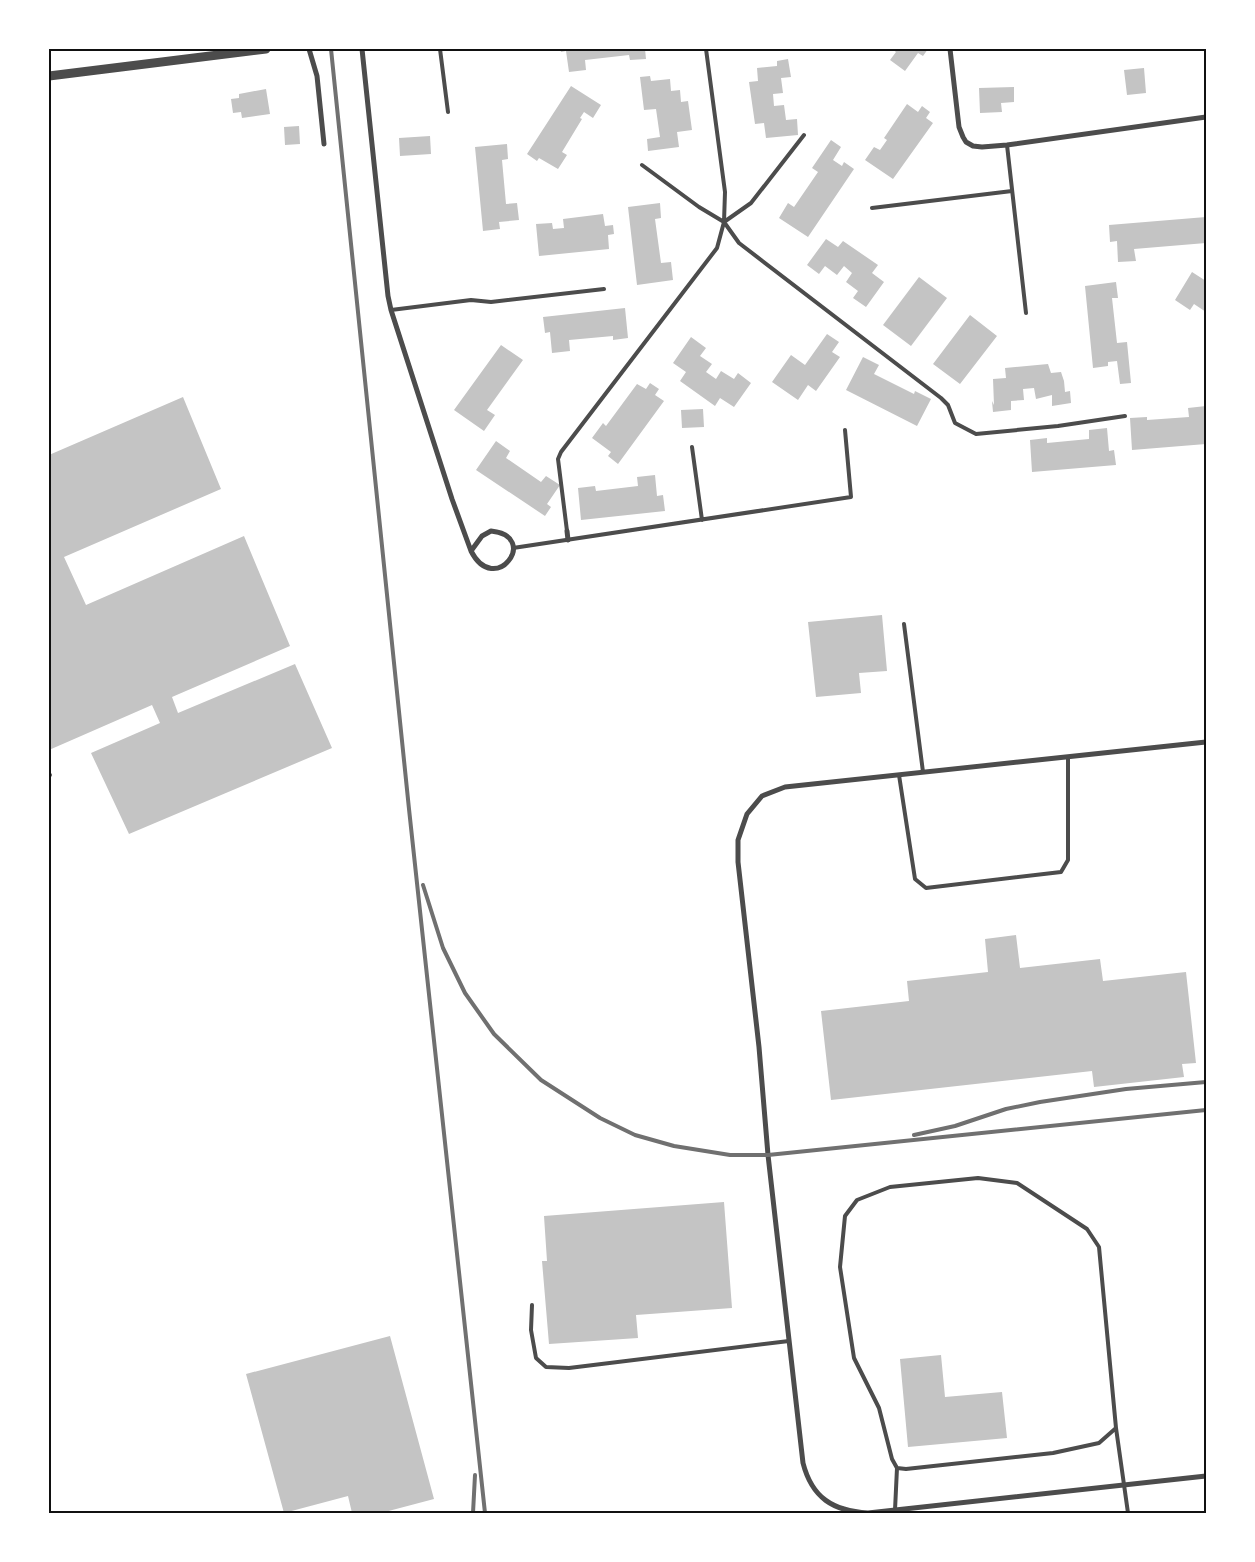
<svg xmlns="http://www.w3.org/2000/svg" width="1255" height="1562" viewBox="0 0 1255 1562" font-family="'DM Sans',sans-serif">
	<rect width="100%" height="100%" fill="#fff"/>
	<path fill="#c4c4c4" d="M560,49H645L646,59L630,60L629,55L585,60L586,70L569,72L566,51L561,52Z
		M892,49H928L923,56L918,53L905,71L890,60L896,52Z
		M788,59L791,77L781,78L783,93L773,94L774,106L784,105L786,120L797,119L798,135L766,138L764,123L755,124L749,82L758,81L757,68L777,66V61Z
		M1144,68L1146,93L1127,95L1124,70Z
		M650,76L651,81L670,79L671,91L680,90L681,102L688,101L692,130L677,132L679,147L648,151L647,139L660,137L656,109L644,110L640,77Z
		M571,86L601,105L593,118L584,112L580,118L582,119L562,152L567,155L558,169L539,158L537,161L527,154Z
		M1014,87V102L1001,103L1002,112L980,113L979,88Z
		M266,89L270,114L242,118L241,112L233,113L231,99L239,98V94Z
		M907,104L918,112L922,106L930,112L926,118L933,123L893,179L865,160L874,147L880,150L887,140L884,138Z
		M299,126L300,144L285,145L284,127Z
		M430,136L431,154L400,156L399,138Z
		M831,140L841,147L833,160L842,166L844,162L854,169L808,237L779,218L788,203L794,207L818,172L812,168Z
		M507,144L508,159L502,160L506,204L517,203L519,220L499,222L500,229L483,231L475,147Z
		M660,203L661,218L655,219L661,263L671,262L673,280L637,285L628,207Z
		M603,214L605,226L613,225L614,234L608,235L609,249L539,256L536,224L552,223L553,229L564,228L563,219Z
		M1206,217V243L1134,249L1136,261L1118,262L1117,241L1110,242L1109,225Z
		M826,239L838,247L843,241L878,265L872,273L884,282L866,307L853,298L858,291L846,282L852,273L844,266L837,275L825,266L819,274L807,265Z
		M1192,272L1206,281V312L1194,304L1190,310L1175,300Z
		M919,277L947,298L911,346L883,325Z
		M1116,282L1118,298H1112L1117,343L1127,342L1131,383L1120,384L1117,361L1108,362V366L1093,368L1085,286Z
		M625,308L628,338L613,340V336L569,340L570,351L552,353L550,332L545,333L543,317Z
		M970,315L997,336L960,384L933,364Z
		M827,334L839,342L832,352L840,357L816,391L808,385L798,400L772,382L791,355L805,365Z
		M691,337L706,348L700,356L712,364L706,372L716,379L721,371L734,379L738,373L751,383L734,407L720,398L715,406L680,381L686,372L673,363Z
		M501,345L523,360L487,410L495,415L484,431L454,410Z
		M863,357L879,365L874,374L914,394L915,391L931,399L917,426L846,390Z
		M1048,364L1051,373L1061,372L1064,381L1065,392L1070,391L1071,403L1052,406V395L1036,399L1034,388L1023,389L1024,400L1011,401V410L993,412L992,401L994,405L993,379L1006,378L1005,368Z
		M650,383L659,389L655,395L664,401L618,464L608,456L611,452L592,438L603,423L606,426L637,384L646,389Z
		M183,397L221,489L64,557L86,605L244,536L290,646L172,697L178,713L295,664L332,748L129,834L91,753L160,723L152,705L49,750V455Z
		M1206,406V444L1132,450L1130,418L1147,417V420L1189,417L1188,408Z
		M703,409L704,427L682,428L681,410Z
		M1107,428L1109,451L1114,450L1116,465L1032,472L1030,440L1047,438V443L1089,439V430Z
		M496,441L510,451L506,458L541,482L546,476L560,485L547,504L551,507L545,516L476,470Z
		M655,475L657,496L663,495L665,511L581,520L578,488L595,486L596,491L638,486L637,477Z
		M882,615L887,671L859,673L861,693L816,697L808,622Z
		M1016,935L1020,968L1100,959L1103,981L1186,972L1196,1063L1182,1064L1184,1077L1094,1087L1092,1071L831,1100L821,1011L909,1001L907,981L988,972L985,939Z
		M724,1202L732,1308L636,1315L638,1338L549,1344L542,1261H547L544,1216Z
		M390,1336L434,1499L381,1513H352L348,1496L284,1513L246,1374Z
		M941,1355L945,1397L1002,1392L1007,1438L908,1447L900,1359Z"/>
	<g fill="none" stroke-linecap="round" stroke-linejoin="round">
		<path stroke="#4c4c4c" stroke-width="4" d="M440,49L448,112
			M1007,145L1026,313
			M642,165L699,207L724,222L739,243L941,398L948,405L955,423L976,434L1058,426L1125,416
			M872,208L1012,191
			M724,222L751,203L804,135
			M391,310L471,300L491,302L604,289
			M692,447L702,520
			M567,531L558,459L561,452L717,248L724,222L725,192L706,49
			M513,548L851,497L845,430
			M904,624L923,772
			M49,775H50
			M899,775L915,879L926,888L1061,872L1068,860V757
			M978,1178L1017,1183L1087,1229L1099,1247L1116,1428L1099,1443L1053,1453L906,1469L897,1468L892,1459L879,1408L854,1358L840,1267L845,1216L857,1200L890,1187Z
			M532,1305L531,1330L536,1358L546,1367L569,1368L789,1341
			M1116,1428L1128,1513
			M895,1510L897,1468"/>
		<path stroke="#4c4c4c" stroke-width="5" d="M309,49L317,76L324,144
			M362,49L388,296L391,310L452,499L471,551
			M950,49L959,127L963,137L966,142L973,146L982,147L1007,145L1206,117
			M491,531C541,536 495,598 471,551L482,536Z
			M567,531L568,540
			M1206,742L785,787L762,796L747,814L738,840V862L759,1047L768,1155L803,1463C812,1498 833,1511 868,1513L1206,1476"/>
		<path stroke="#4c4c4c" stroke-width="9" d="M49,76L266,49"/>
		<path stroke="#707070" stroke-width="4" d="M331,49L409,809L485,1513
			M423,885L443,948L465,993L494,1034L541,1080L600,1118L635,1135L674,1146L730,1155H768L1206,1110
			M914,1135L955,1126L1006,1109L1040,1102L1126,1089L1206,1082
			M473,1513L475,1475"/>
	</g>
	<rect width="1255" height="1562" fill="none" stroke="#ffffff" stroke-width="100"/>
	<rect x="50" y="50" width="1155" height="1462" fill="none" stroke="#111" stroke-width="2"/>
</svg>
